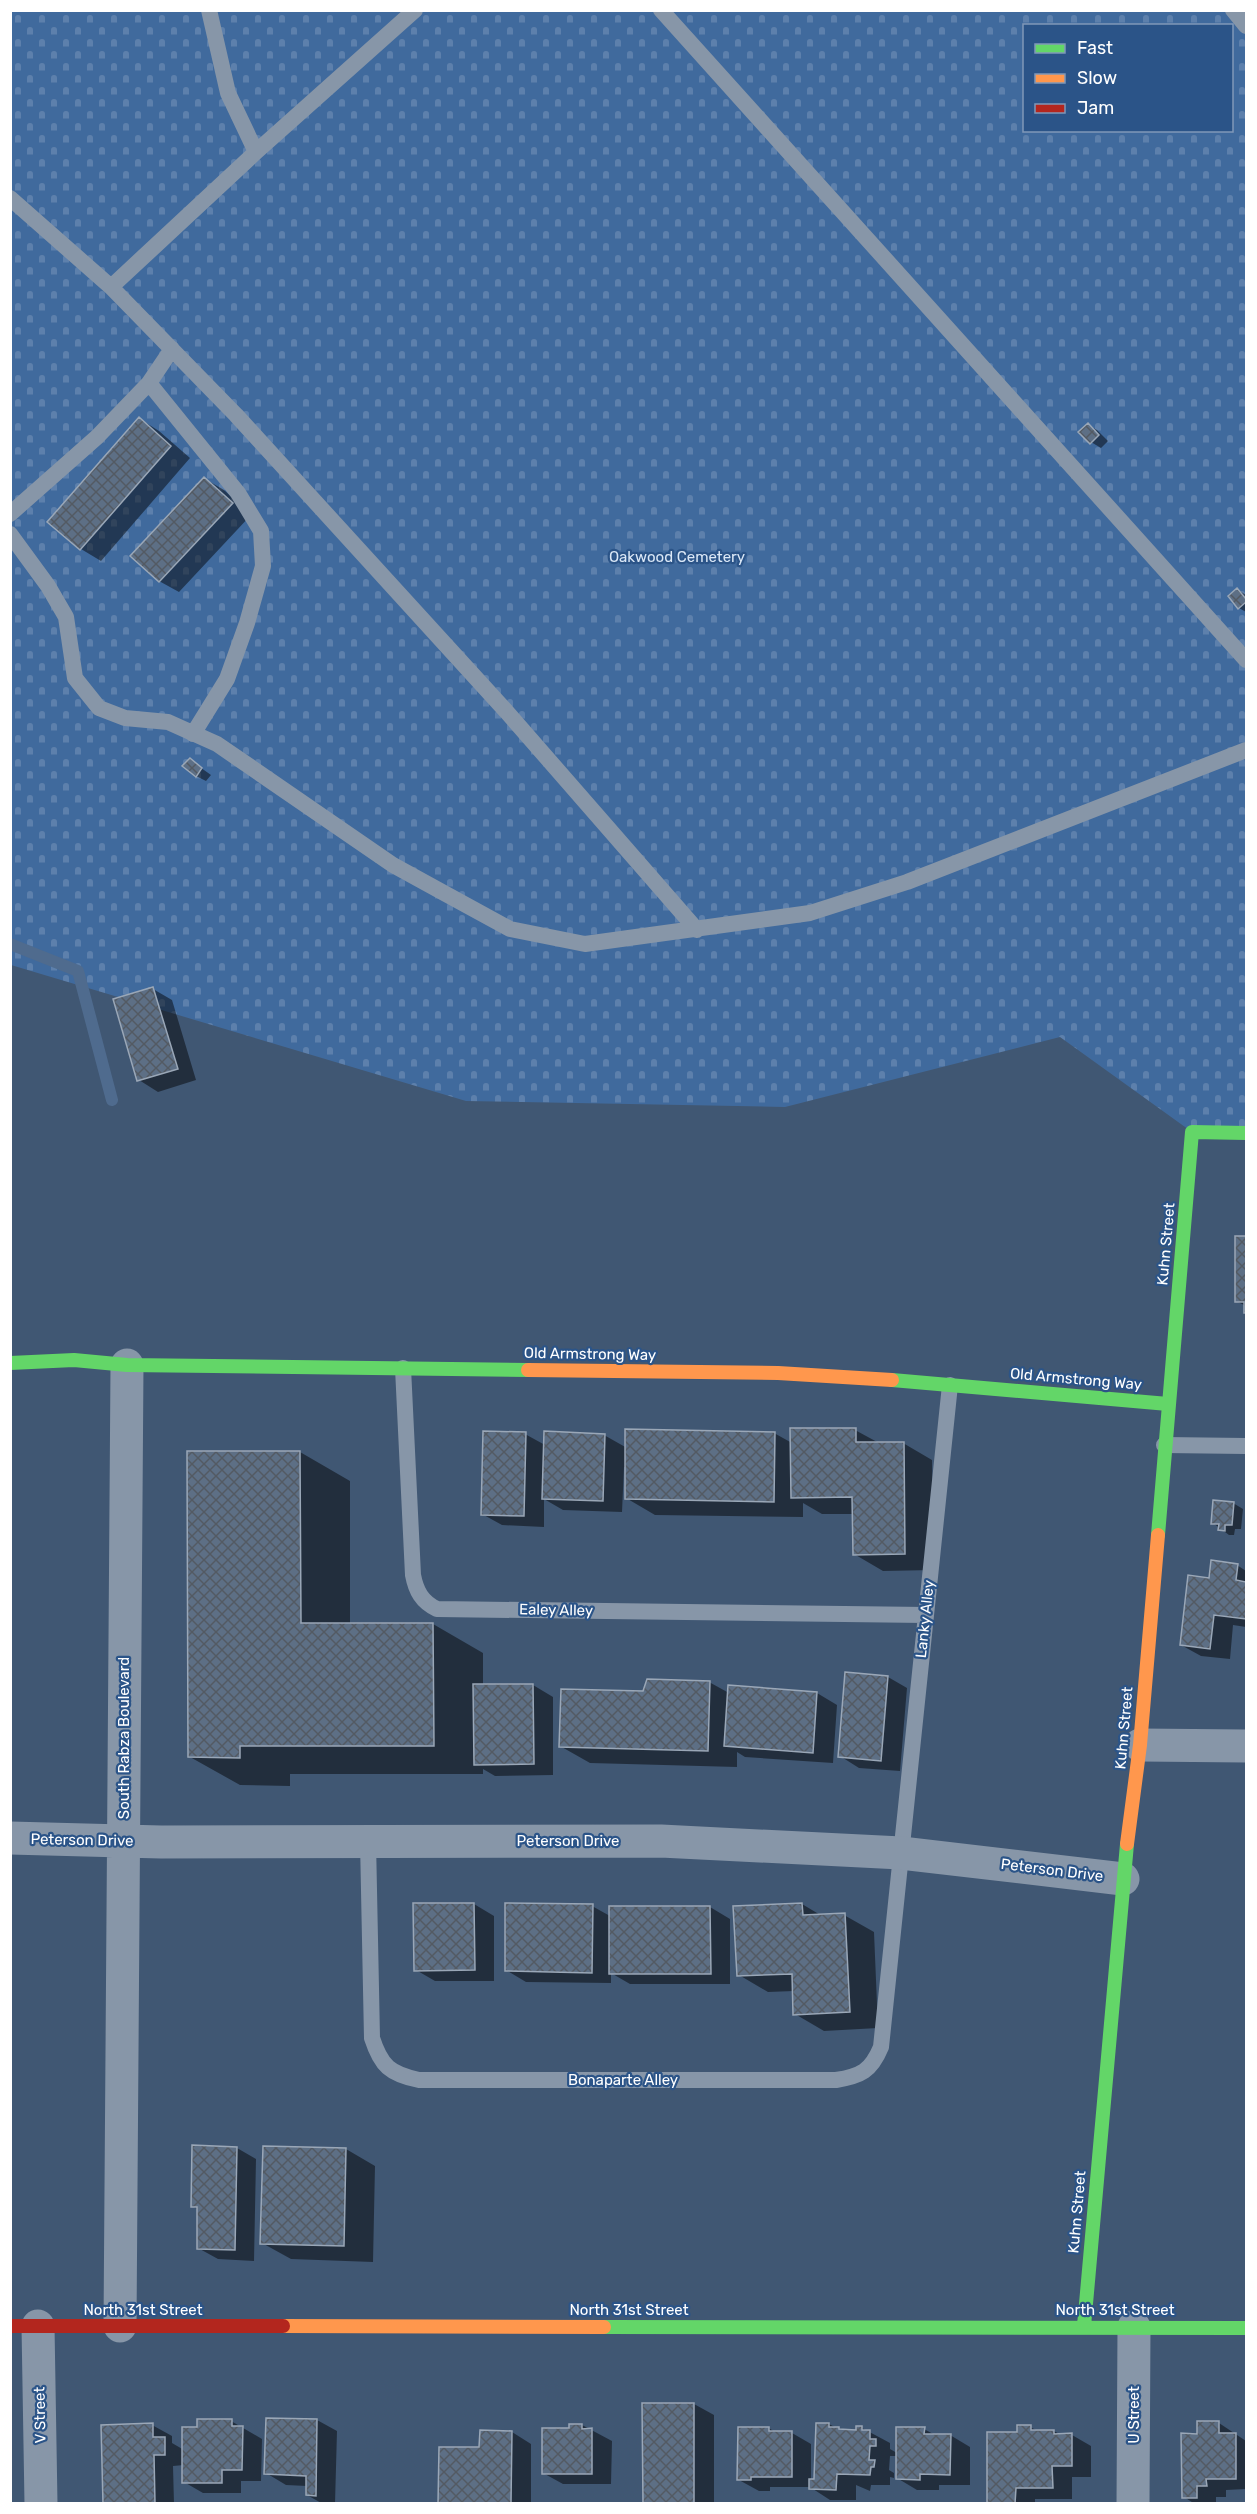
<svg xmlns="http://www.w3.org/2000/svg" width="1257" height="2514" viewBox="0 0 1257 2514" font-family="Rubik,sans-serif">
	<defs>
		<pattern id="cemetery-stones" width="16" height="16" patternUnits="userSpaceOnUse" patternTransform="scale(1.5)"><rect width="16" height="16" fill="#406a9d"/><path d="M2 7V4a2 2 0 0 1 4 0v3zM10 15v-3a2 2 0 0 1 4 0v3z" fill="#5d80ac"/></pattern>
		<pattern id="building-cross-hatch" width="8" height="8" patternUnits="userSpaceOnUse" patternTransform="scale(1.5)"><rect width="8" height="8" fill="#5d6f85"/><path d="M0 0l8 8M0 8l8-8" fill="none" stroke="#535a63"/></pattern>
	</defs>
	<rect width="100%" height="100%" fill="#405773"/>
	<path fill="url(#cemetery-stones)" fill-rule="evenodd" d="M10,11H1246V1129L1192,1132L1060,1037L785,1107L466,1101L11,965ZM1024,26H1232V130H1024Z"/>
	<path fill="#0007" d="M140,419L159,431L190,458L101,561L81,549L49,522Z
		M1088,425L1097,430L1108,441L1101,448L1091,442Z
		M205,479L224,490L251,515L179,592L159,581Z
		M1238,590L1246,595V612L1239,608Z
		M190,760L211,775L206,781L196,776Z
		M153,989L172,1000L196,1080L158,1092L139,1080Z
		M1237,1238H1246V1313V1306L1236,1301Z
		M855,1430L879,1443H903L932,1460L934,1570L883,1571L854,1554V1514H822L803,1503V1517L655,1515L626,1498V1467H624L622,1512L563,1510L544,1499V1527L502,1525L482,1514L525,1434L545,1445L604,1435L627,1448L774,1433L792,1443Z
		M300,1452L350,1481V1624H433L483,1653V1686L533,1685L553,1697V1775L495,1776L483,1769V1774H290V1786L240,1785L190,1757Z
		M1233,1503L1243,1509L1241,1529H1235L1234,1535H1229L1213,1523Z
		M1237,1565L1246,1571V1627L1233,1625L1230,1659L1201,1656L1181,1645L1210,1580Z
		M888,1677L907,1688L900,1771L859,1768L840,1756Z
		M709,1682L729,1693H817L837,1705L833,1763L745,1757L737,1752V1767L590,1763L560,1746L644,1692Z
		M474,1904L494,1916V1981H435L416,1970Z
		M802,1904L822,1916L844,1915L874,1932L878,2028L824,2031L795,2014L794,1991L768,1992L739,1975L735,1907Z
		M592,1906L610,1916L710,1907L730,1919V1984H630L611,1973V1983L526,1982L506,1970Z
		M264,2147L346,2149L375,2166L373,2262L291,2259L262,2243Z
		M237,2148L256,2159L254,2261L218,2259L198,2248L199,2210L192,2206Z
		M694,2404L714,2415V2504H644Z
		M267,2420H317L337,2431L335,2504H323L307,2495V2486L286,2485L266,2473Z
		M231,2421L262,2439L261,2481H241V2493H203L184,2482V2465L173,2466L174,2504L105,2503L152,2425L172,2436V2443L184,2450L198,2429Z
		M1219,2423L1246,2441V2489L1226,2490V2497H1216V2504H1195L1184,2497L1199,2435Z
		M829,2424L842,2431L858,2432L862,2428L890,2443V2449L897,2453L924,2429L935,2435H950L970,2447V2485H939V2490H917L897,2478V2456H890L889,2470L894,2473V2478L890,2477V2485H871L870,2491L856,2485V2500H830L810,2487H770V2491H759L739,2480L769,2428L776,2433H792L811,2444V2480L816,2481Z
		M582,2425L612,2441L611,2484H563L543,2473L571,2430Z
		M1030,2427L1038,2431H1054L1061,2435H1072L1091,2446V2477H1072V2499H1035V2504H989Z
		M512,2432L531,2444V2504H440L481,2449Z"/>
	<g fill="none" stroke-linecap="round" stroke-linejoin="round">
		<path stroke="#4f6b8e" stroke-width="12" d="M10,944L78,971L112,1100"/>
	</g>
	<path fill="url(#building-cross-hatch)" stroke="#9aa7b7" stroke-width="1.5" d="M139,417L171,446L80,550L47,522Z
		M1088,423L1099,435L1090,444L1078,432Z
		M204,477L233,503L159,582L130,556Z
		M1237,588L1246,599V602L1238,609L1228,596Z
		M190,758L202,768L196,777L182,766Z
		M153,987L178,1069L137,1081L113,999Z
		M1235,1236H1246V1313H1244V1302H1235Z
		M790,1428H856V1442H904L905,1554L853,1555L852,1497L791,1498Z
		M625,1429L775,1432L774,1502L625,1499Z
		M483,1431L526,1432L524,1516L481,1515Z
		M544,1431L605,1434L603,1501L542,1499Z
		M187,1451H300L301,1623H433L434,1746H240V1758L188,1757Z
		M1213,1500L1234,1502L1232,1525H1225V1531L1218,1530L1219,1524H1211Z
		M1211,1560L1238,1564L1236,1580L1246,1582V1619L1214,1615L1210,1649L1180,1645L1188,1575L1209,1578Z
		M845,1672L888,1676L881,1761L838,1757Z
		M647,1679L710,1681L708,1751L559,1747L561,1689L643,1691Z
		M473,1684H533L534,1764L474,1765Z
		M728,1685L817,1692L813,1753L724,1746Z
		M413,1903H474L475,1970L414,1971Z
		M505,1903L593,1904L592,1973L505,1971Z
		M802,1903L803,1915L845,1913L850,2012L793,2015L792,1974L737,1976L733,1906Z
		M609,1906H710L711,1974H609Z
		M192,2145L237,2147L235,2250L197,2249V2207H191Z
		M263,2146L346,2148L344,2246L260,2244Z
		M642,2403H694V2504H643Z
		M266,2418L317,2419L316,2496L306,2495V2476L264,2474Z
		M197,2419H232V2426H243L242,2470H222V2483H182V2427H197Z
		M1197,2421H1219V2433H1236V2479H1206L1207,2486H1197V2498H1182L1181,2433L1197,2434Z
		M153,2423V2437H165V2455H154L155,2503L103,2504L101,2425Z
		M816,2423H829V2427H839V2429L856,2430V2426H862V2430H870V2439H876V2446H870L869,2460H875L874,2467H871L870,2475L837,2474L836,2490L809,2489V2479H814Z
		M569,2424H582V2429L592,2428V2474H542V2428H569Z
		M1017,2425H1031V2430H1054V2434L1072,2433V2466H1052L1053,2488H1016L1015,2504H987V2432H1017Z
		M738,2427H769V2431H792V2477H751V2480H737Z
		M896,2427H925L924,2434H951L950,2475L920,2474V2480L896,2479Z
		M480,2430L512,2431L511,2503L438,2504L439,2447H479Z"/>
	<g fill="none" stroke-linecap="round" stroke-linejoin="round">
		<path stroke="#8796a8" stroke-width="16" d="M209,10L228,93L256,152
			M661,10L1246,660
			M1233,10L1246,26
			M10,198L111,287L236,415L506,711L697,930
			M111,287L256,152L415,10
			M149,383L238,493L261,531L263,566L247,623L227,679L193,734
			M10,514L97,437L149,383L172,349
			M10,534L48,586L66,617L75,678L99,708L125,718L168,722L217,744L393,865L444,893L510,929L585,944L810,913L907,882L1246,750
			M403,1368L413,1575C416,1591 422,1602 437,1609L926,1615
			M1164,1445L1246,1446
			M368,1841L372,2038C381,2066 390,2074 419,2080H836C861,2076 871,2071 881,2047L950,1385"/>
		<path stroke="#8796a8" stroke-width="33" d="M1140,1745L1246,1746
			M10,1838L161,1842L661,1841L901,1853L1123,1879
			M38,2326L41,2504
			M120,2326L127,1365
			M1133,2504L1134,2327"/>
		<path stroke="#63d668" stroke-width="14" d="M10,1363L74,1360L127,1365L528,1370
			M892,1380L1168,1404
			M1158,1535L1192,1132L1246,1133
			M1084,2326L1127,1844
			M604,2327L1246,2328"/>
		<path stroke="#ff974d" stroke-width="14" d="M528,1370L778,1373L892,1380
			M1127,1844L1140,1745L1158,1535
			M283,2326L604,2327"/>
		<path stroke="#b3261e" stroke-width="14" d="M10,2326H283"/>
	</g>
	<g text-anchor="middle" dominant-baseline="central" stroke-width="4.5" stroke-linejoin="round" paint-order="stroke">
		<g font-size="15" fill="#dbe8f7" stroke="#2b5488">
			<text x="677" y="557">Oakwood Cemetery</text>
		</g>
		<g font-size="15" fill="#fff" stroke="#2b5488">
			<text transform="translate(1166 1244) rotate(-85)">Kuhn Street</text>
			<text transform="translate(590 1354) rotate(1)">Old Armstrong Way</text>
			<text transform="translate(1076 1379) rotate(5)">Old Armstrong Way</text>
			<text transform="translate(556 1610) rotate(1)">Ealey Alley</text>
			<text transform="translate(925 1619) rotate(-84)">Lanky Alley</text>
			<text transform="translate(1124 1728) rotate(-85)">Kuhn Street</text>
			<text transform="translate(124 1738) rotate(-90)">South Rabza Boulevard</text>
			<text transform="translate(82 1840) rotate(1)">Peterson Drive</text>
			<text x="568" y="1841">Peterson Drive</text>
			<text transform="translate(1052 1870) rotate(7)">Peterson Drive</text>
			<text x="623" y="2080">Bonaparte Alley</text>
			<text transform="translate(1077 2212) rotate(-85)">Kuhn Street</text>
			<text x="143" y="2310">North 31st Street</text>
			<text x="629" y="2310">North 31st Street</text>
			<text x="1115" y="2310">North 31st Street</text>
			<text transform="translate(40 2415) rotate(-91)">V Street</text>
			<text transform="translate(1134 2415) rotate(-90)">U Street</text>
		</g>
	</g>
	<rect width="1257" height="2514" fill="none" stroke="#ffffff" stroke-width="24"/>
	<rect x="1023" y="24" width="210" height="108" fill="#2b5488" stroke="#8098b8" stroke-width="1.5"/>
	<rect x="1035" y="44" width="30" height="9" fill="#63d668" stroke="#8098b8" stroke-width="1.5"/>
	<text x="1077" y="54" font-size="18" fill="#ffffff">Fast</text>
	<rect x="1035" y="74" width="30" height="9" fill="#ff974d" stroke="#8098b8" stroke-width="1.5"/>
	<text x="1077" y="84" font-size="18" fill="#ffffff">Slow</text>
	<rect x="1035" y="104" width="30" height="9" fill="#b3261e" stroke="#8098b8" stroke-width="1.5"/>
	<text x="1077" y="114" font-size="18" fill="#ffffff">Jam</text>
</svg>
